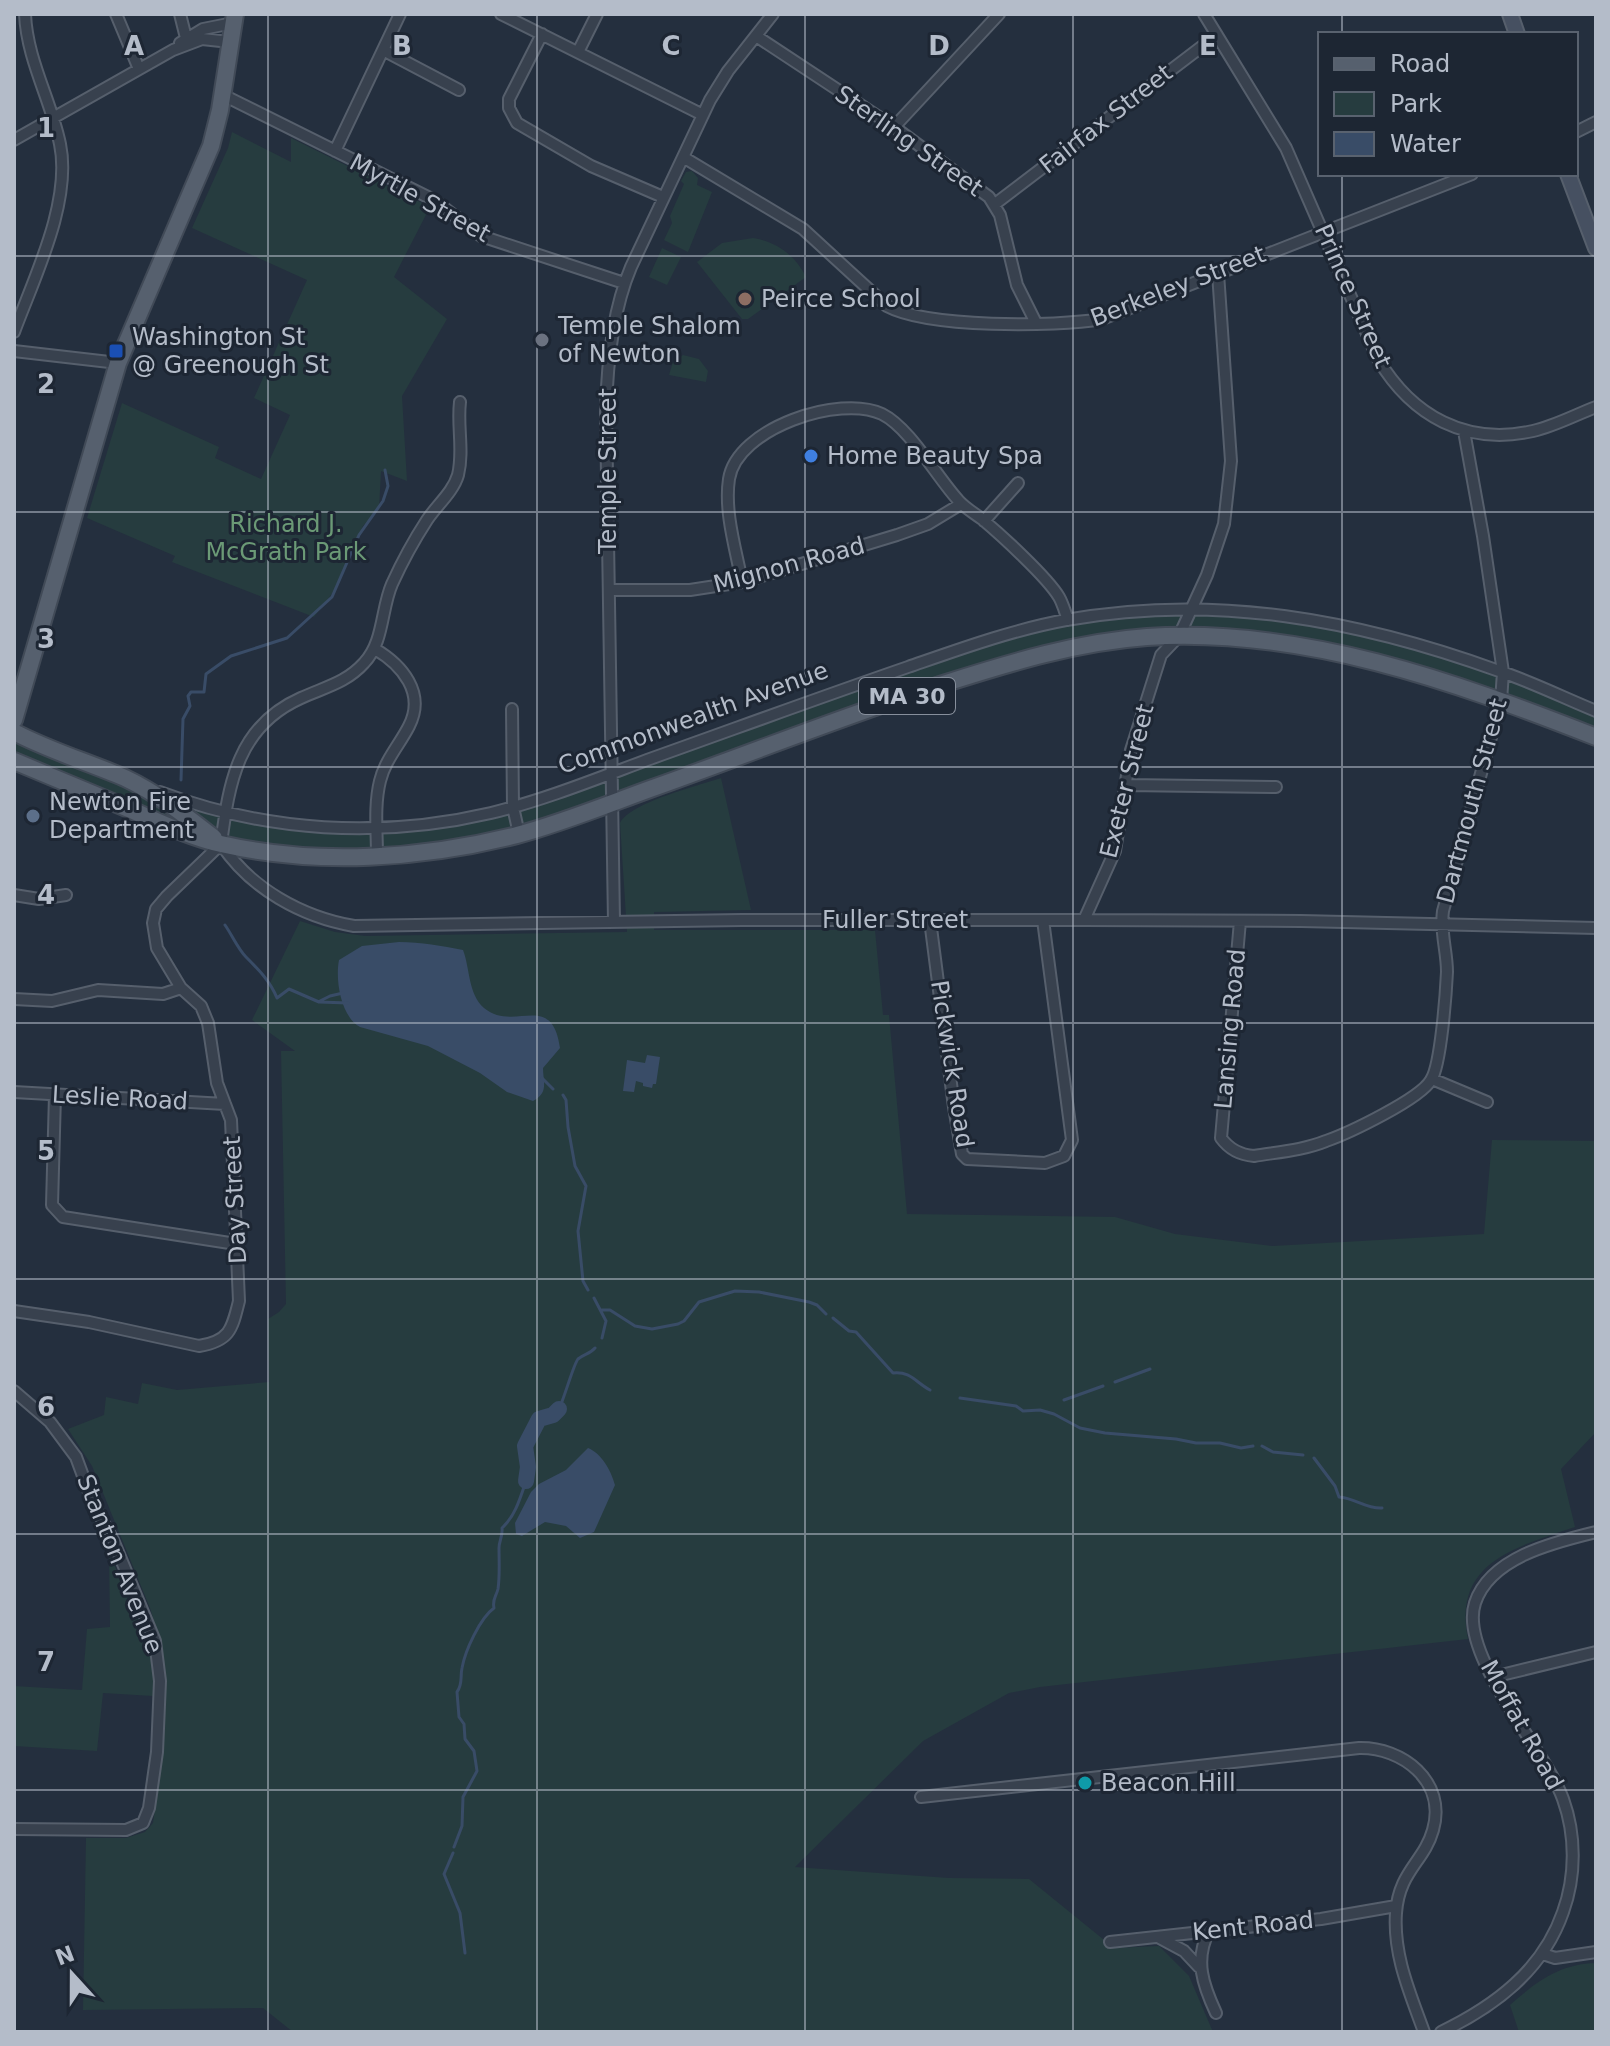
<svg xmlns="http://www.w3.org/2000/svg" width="1610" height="2046" viewBox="0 0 1610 2046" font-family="'DejaVu Sans',sans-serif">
	<rect width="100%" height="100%" fill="#242f3e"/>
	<path fill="#263c3f" d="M232,132L291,162V138L430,207L394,277L447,319L402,396L407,481L381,471L379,509L363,526L338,586L314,617L172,562L175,556L87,518L122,403L219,447L215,458L261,479L290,415L254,398L307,280L192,228L228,148Z
		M692,171L698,178L697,185L712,192L688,252L664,240L672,223L670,216L684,184L681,181L686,172Z
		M753,238C777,242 795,255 806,277L748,319H742L697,262L722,243Z
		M662,248L681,257L667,285L649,277Z
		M683,355L699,359L708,371L706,382L669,375L673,362Z
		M1240,611L1387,637L1596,711V737L1297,644H1091L697,773L438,851L248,848L14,761V731L191,803L343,829L493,812L857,684L1068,620Z
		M721,778L751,910L654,912V930H875L883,1015H889L907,1214L1115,1217L1175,1234L1273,1246L1484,1234L1492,1140L1596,1141V1432L1561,1469L1575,1527C1516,1547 1452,1562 1468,1639L1040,1687L1009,1693L923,1741L795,1867L949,1878L1029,1879L1114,1948L1159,1946L1189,1976L1213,2032H293L263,2008L83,2010L86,1838H126L145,1832L153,1823L162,1761L164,1671L161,1644L150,1608L92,1466L68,1429L104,1415L106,1397L138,1404L142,1383L177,1390L269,1382L268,1319L279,1312L286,1304L281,1051H295L252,1020L300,921L335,932L365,936L627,932L620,823C631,802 698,786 721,778Z
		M109,1554L148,1637L154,1656L153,1696L103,1693L97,1751L14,1746V1686L82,1690L87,1629L110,1627Z
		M1596,1963V2032H1519L1510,2005C1536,1982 1559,1964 1596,1963Z"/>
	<path fill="#394c67" d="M399,942C421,942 442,946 463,950C470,968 468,994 484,1008C514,1033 552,990 560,1048L543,1068C543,1082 549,1093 533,1101L507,1092L480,1073L428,1046L360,1027C341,1017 335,980 339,960L362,946Z
		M647,1055L660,1057L656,1084H653L652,1088L643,1086V1083L636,1081L634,1092L623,1091L627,1060L645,1063Z
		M588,1448C601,1453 611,1470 615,1485L594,1532L580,1538L566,1526L545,1522L522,1536L516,1534L515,1523L531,1492L539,1484L566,1470Z"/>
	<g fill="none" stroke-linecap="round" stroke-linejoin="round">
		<path stroke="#394c67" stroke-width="3" d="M181,780L183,719L190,706L188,696L191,692H204L206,674L231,656L287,638L332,597L359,535L383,501L388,486L385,470
			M225,925C232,935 238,949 246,957C259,970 270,981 277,998L289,989L319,1002L348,1003
			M320,1001L330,996L343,993
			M542,1078L553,1089
			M563,1095L566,1100L568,1127L575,1166L586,1186L578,1231L583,1281L588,1290
			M594,1298L606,1321L602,1338
			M602,1310H610L635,1326L652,1329L678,1324L684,1321L699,1302L735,1291L759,1292L809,1302L817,1305L826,1314
			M833,1318L849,1331L856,1332L893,1373C911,1371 916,1383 930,1390
			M1115,1382L1150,1369
			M960,1398L1016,1406L1023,1411L1040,1410L1054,1414L1080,1428L1105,1433L1176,1439L1196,1443H1220L1241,1448L1253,1446
			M1064,1400L1103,1386
			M559,1409C564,1399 574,1363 578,1359C584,1354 590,1354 595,1348
			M1262,1446L1273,1452L1303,1455
			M1314,1458L1335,1486L1339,1497C1355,1498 1366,1509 1382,1508
			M454,1847L462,1826L463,1797L477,1771L474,1751L465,1739L464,1724L459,1717L457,1692C463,1684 460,1677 462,1668C465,1651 480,1618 494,1608C492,1599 496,1597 498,1589C500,1575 499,1562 499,1548C499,1541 503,1536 502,1528C515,1516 520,1499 526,1481
			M453,1853L444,1874L460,1913L465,1953"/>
		<path stroke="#394c67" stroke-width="16" d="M526,1481L528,1467L525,1446L539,1419L553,1415L559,1409"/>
		<g stroke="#565f6c" stroke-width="14">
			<path id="minor" d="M116,14L139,69
				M180,14L186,38
				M501,14L703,115
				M1204,14L1286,148L1378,359C1412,416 1466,446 1533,431C1555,426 1575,415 1596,407
				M542,34L509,99V108L517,123L591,166L663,197
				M756,36L894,127L989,197L1000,215L1017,285L1036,323
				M180,43L203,29L233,23
				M383,50L459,90
				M578,52L597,14
				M223,95L434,200L481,236L624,283
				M894,127L999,14
				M1576,132L1596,122
				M14,140L173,50L202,39L230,42
				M335,151L400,14
				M683,157L803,229L887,306C928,328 1054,327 1102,319L1472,174
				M995,204L1217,35
				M14,332C34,278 72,202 60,144C51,100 27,60 25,14
				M14,351L118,363
				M984,521L1018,483
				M742,582C736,550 724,512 729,479C737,428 840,394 882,414C910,428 936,476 958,500C965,508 974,513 982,519C1001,535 1047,577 1059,597C1063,604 1065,612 1068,620
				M609,590H690L742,582L897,535L928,524L961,504
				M375,649C402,665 426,693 409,726C400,744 385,760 380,781C374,805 377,832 377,856
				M512,709L513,807L519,834
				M1127,785L1276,787
				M160,792C267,832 380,839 491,813C544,800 596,779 647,760C734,729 821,697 908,667C960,649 1012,630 1066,620C1215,593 1358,620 1499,671C1532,682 1564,698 1596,711
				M221,844C251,889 302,917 354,926L742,920H1084L1301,921L1596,928
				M221,844C229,782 238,726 301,698C325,687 346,683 364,663C384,642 381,609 392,584C402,562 414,540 427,520C437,505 453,492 458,475C464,451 457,426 460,402
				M14,895L39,899L66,895
				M930,920L954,1107L962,1154L967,1159L1045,1163L1064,1156L1072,1140L1043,920
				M1084,920L1115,851L1131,750L1161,655L1179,636L1207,575L1224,524L1231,461L1218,273
				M1240,921L1221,1138C1229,1149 1241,1155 1254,1156C1278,1152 1304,1150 1326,1141C1349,1133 1420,1099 1431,1080C1441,1065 1446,992 1447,972C1447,951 1440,932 1443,911L1501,701L1503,672L1483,536L1464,431
				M614,922L606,412C607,364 612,312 631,267L710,100L728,71L773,14
				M14,999L52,1001L98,990L163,994L181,988
				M1432,1079L1487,1102
				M14,1092L225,1104
				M55,1095L52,1205L63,1217L236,1244
				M14,1311L89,1322L199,1346C230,1341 232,1329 239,1301L231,1120L217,1083L208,1023L201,1006L181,988L157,948L153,923L156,909L167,896L221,844
				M14,1391L50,1422L76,1457L93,1503L113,1540L155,1641L160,1681L157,1752L149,1808L143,1823L126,1830L14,1829
				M1493,1677L1596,1652
				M921,1797L1359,1748C1402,1747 1447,1781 1433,1830C1424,1862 1399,1871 1396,1913C1393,1955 1410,1993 1424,2032
				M1209,1931C1194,1960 1203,1985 1216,2013
				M1158,1937L1184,1951L1199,1967
				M1110,1942L1321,1919L1396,1906
				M1543,1954L1555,1958L1596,1952
				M1441,2032C1495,2006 1543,1970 1563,1912C1576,1876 1576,1835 1563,1799C1545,1749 1458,1655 1475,1603C1490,1557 1555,1542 1596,1532"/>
		</g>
		<g stroke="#565f6c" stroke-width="18">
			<path id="secondary" d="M1510,14L1517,34
				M1568,174L1596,248"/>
		</g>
		<g stroke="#414a57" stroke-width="20">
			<path id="primary" d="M14,720L118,363L211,146L220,110L235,14
				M14,732C50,751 88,762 125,778C157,793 186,816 214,838
				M14,761C52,777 91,793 129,809C159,822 189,837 221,844C318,866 422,859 517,835C562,823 606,805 650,789C749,754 846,715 946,683C1012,662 1078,642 1147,637C1303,627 1453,681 1596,737"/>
		</g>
		<use href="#minor" stroke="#38414e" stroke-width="10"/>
		<use href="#secondary" stroke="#465061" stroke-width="14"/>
		<use href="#primary" stroke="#56606e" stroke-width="16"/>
	</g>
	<path fill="none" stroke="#b4bcc9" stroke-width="2" stroke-opacity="0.55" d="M268,14V2032M537,14V2032M805,14V2032M1073,14V2032M1342,14V34M1342,174V2032M14,256H1596M14,512H1596M14,767H1596M14,1023H1596M14,1279H1596M14,1534H1596M14,1790H1596"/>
	<circle fill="#8d6e63" stroke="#1d2633" stroke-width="3" cx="745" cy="299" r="8"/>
	<circle fill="#6b7280" stroke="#1d2633" stroke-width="3" cx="542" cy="340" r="8"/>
	<rect fill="#1a4fb4" stroke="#1d2633" stroke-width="3" x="108" y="343" width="16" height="16" rx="4"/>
	<circle fill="#3f7fe0" stroke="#1d2633" stroke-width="3" cx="811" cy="456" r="8"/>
	<circle fill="#5c6f8a" stroke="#1d2633" stroke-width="3" cx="33" cy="816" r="8"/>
	<circle fill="#0f9aa8" stroke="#1d2633" stroke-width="3" cx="1085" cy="1783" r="8"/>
	<g text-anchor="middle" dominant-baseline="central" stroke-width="6" stroke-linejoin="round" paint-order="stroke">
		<rect fill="#1d2633" stroke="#878f9c" stroke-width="2" x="859" y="678" width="96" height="36" rx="6"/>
		<g font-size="22" font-weight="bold" fill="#b4bcc9">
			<text x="907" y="696">MA 30</text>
		</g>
		<g font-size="24" fill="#b4bcc9" stroke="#1d2633">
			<text transform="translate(1106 119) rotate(-38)">Fairfax Street</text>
			<text transform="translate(909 141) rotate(35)">Sterling Street</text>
			<text transform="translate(420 198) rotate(29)">Myrtle Street</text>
			<text transform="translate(1178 286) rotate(-21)">Berkeley Street</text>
			<text transform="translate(1353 296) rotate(66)">Prince Street</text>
			<text transform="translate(608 471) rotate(-90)">Temple Street</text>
			<text transform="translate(789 565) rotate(-15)">Mignon Road</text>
			<text transform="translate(693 718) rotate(-20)">Commonwealth Avenue</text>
			<text transform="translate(1127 781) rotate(-76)">Exeter Street</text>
			<text transform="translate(1472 801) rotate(-75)">Dartmouth Street</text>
			<text x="895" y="920">Fuller Street</text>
			<text transform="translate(1230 1029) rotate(-85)">Lansing Road</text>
			<text transform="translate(952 1064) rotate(81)">Pickwick Road</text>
			<text transform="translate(120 1098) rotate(3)">Leslie Road</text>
			<text transform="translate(235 1200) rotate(-93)">Day Street</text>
			<text transform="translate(120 1564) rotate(68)">Stanton Avenue</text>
			<text transform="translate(1522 1725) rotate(61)">Moffat Road</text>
			<text transform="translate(1253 1926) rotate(-6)">Kent Road</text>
		</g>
		<g font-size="24" fill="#b4bcc9" stroke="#1d2633" text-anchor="start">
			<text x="761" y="299">Peirce School</text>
			<text x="558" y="326">Temple Shalom<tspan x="558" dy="28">of Newton</tspan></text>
			<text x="132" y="337">Washington St<tspan x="132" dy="28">@ Greenough St</tspan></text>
			<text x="827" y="456">Home Beauty Spa</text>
			<text x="49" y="802">Newton Fire<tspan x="49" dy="28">Department</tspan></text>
			<text x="1101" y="1783">Beacon Hill</text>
		</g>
		<g font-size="24" fill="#6b9a76" stroke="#1d2633">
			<text x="286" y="524">Richard J.<tspan x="286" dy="28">McGrath Park</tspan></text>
		</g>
	</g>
	<g font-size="26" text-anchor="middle" font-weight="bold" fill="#b4bcc9" stroke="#1d2633" stroke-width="6" stroke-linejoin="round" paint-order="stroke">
		<text x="134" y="55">A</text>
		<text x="402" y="55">B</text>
		<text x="671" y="55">C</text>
		<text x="939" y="55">D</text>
		<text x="1208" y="55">E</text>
		<text x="46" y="137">1</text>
		<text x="46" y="393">2</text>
		<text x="46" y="648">3</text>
		<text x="46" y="904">4</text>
		<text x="46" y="1160">5</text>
		<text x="46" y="1416">6</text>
		<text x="46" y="1671">7</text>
	</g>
	<rect width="1610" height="2046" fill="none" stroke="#b4bcc9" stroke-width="32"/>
	<rect x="1318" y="32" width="260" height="144" fill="#1d2633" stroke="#59626f" stroke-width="2"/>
	<rect x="1334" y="58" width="40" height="12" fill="#56606e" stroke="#59626f" stroke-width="2"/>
	<text x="1390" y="72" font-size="24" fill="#b4bcc9">Road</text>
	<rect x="1334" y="92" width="40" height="24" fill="#263c3f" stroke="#59626f" stroke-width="2"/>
	<text x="1390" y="112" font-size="24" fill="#b4bcc9">Park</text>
	<rect x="1334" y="132" width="40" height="24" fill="#394c67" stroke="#59626f" stroke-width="2"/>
	<text x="1390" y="152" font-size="24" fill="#b4bcc9">Water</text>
	<g transform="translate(72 1974) rotate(339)" stroke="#1d2633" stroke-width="6" paint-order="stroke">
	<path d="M0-6L14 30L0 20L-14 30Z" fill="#b4bcc9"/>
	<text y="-12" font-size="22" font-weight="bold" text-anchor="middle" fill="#b4bcc9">N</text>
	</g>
</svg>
